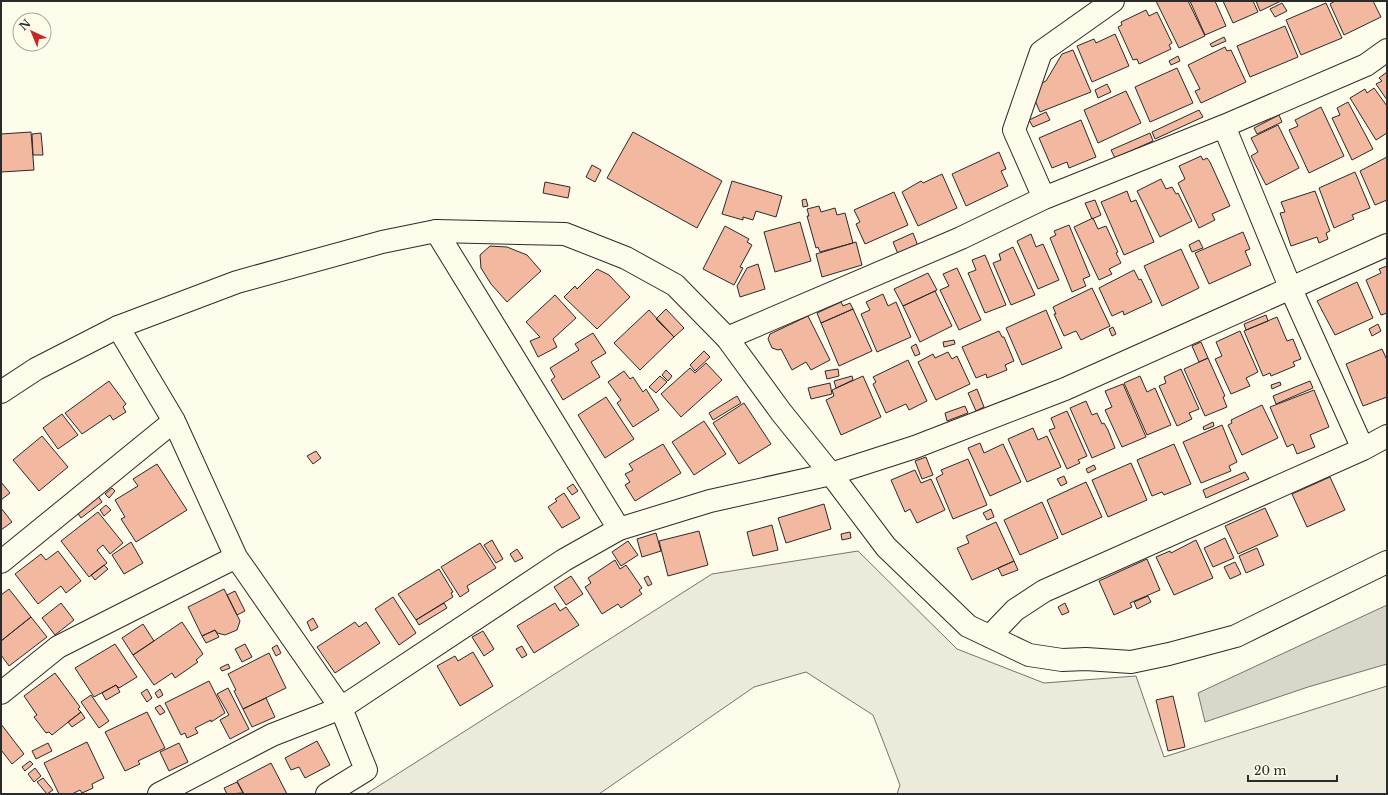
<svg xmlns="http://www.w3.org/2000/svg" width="1388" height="795" viewBox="0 0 1388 795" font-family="'Libre Baskerville',serif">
	<rect width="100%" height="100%" fill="#fdfbea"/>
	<path fill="#ecebdb" stroke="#74746e" d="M858,551L957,649L1044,683L1136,676L1164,757L1387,686V794H897L900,785L873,715L806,672L754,687L599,794H366L712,574Z"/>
	<path fill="#d8d7c9" stroke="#74746e" d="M1387,605V664L1308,687L1205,722L1198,693Z"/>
	<path fill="#f2b8a0" stroke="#2b2b2b" d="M1156,1H1188L1205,36L1179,48Z
		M1190,1H1215L1226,26L1205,35Z
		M1223,1H1253L1258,12L1233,23Z
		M1256,1H1281L1260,11Z
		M1335,1H1373L1381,17L1344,35L1330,4Z
		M1282,3L1287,11L1275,17L1270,9Z
		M1326,3L1342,38L1301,55L1286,20Z
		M1146,10L1149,16L1157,12L1172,43L1169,45L1171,49L1139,64L1137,59L1133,60L1118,27L1122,25L1121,22Z
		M1285,26L1298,57L1250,77L1237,46Z
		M1115,34L1129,66L1092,82L1077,46L1094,39L1096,43Z
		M1224,37L1226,41L1212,47L1210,44Z
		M1225,47L1227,51L1231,50L1246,82L1201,103L1195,91L1200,89L1188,65Z
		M1073,50L1091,92L1040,112L1033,96L1039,93L1036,86L1046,81L1062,54Z
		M1178,56L1180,61L1171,65L1169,61Z
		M1177,68L1193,103L1150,122L1135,87Z
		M1387,72V100L1376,84L1382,81L1379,78Z
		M1107,84L1111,92L1098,98L1095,90Z
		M1374,88L1387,106V133L1376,140L1350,98L1365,89L1367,93Z
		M1126,91L1141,123L1098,143L1084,110Z
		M1348,102L1373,149L1352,160L1332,118L1340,115L1337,108Z
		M1321,107L1344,156L1309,173L1289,130L1298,126L1295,120Z
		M1199,110L1203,117L1155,139L1152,132Z
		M1046,112L1050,120L1033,127L1029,120Z
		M1279,115L1282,122L1257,134L1254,128Z
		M1081,120L1096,157L1069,168L1067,162L1052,168L1039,138Z
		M1278,125L1299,168L1266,185L1251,156L1258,152L1251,138Z
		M31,132L34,170L1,172V134Z
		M633,132L722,181L697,228L607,178Z
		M41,133L43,155H33L32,134Z
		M1150,133L1153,141L1115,158L1111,150Z
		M999,152L1006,169L1001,171L1008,186L966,206L952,174Z
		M1201,156L1203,160L1207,158L1210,162L1230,206L1212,214L1215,220L1199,228L1178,183L1185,179L1179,166Z
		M1387,157V200L1375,205L1360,171Z
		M592,165L601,170L595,182L586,177Z
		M1355,172L1370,208L1352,215L1354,219L1334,228L1319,188Z
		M942,174L957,208L918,226L902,192L921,181L923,183Z
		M1161,179L1166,189L1172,187L1176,194L1178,193L1192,221L1160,237L1137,191Z
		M732,181L782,196L776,217L756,211L753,220L743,217V220L722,214Z
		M545,182L570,187L568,198L543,193Z
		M1127,191L1131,202L1136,200L1154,242L1124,255L1101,202Z
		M1315,191L1330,231L1326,233L1328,239L1319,243L1317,237L1291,246L1280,213L1285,212L1281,202Z
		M894,192L908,225L865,244L856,224L860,222L854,210Z
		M806,199L808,206L803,207L802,200Z
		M1095,200L1101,215L1092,219L1085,203Z
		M819,206L821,212L835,208L837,215L845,213L853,243L820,252L818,247L816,248L807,216H809L807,209Z
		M1093,218L1098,229L1106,226L1118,252L1116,253L1121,263L1109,269L1112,274L1099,280L1074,227Z
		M800,222L811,261L775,272L764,232Z
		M1069,225L1090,276L1083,279L1086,286L1072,292L1050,238L1056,235L1054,231Z
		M725,226L749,239L747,242L752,245L740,267L743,268L734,285L703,269Z
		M1243,232L1250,249L1245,251L1251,265L1209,284L1195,253Z
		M913,233L918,246L898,254L893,242Z
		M1031,234L1036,247L1043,244L1059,280L1038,289L1017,241Z
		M1199,240L1203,248L1192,252L1189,245Z
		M856,242L862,265L822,277L816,254Z
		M490,246L507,247L527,255L541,271L507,302L491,284L481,268L480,255Z
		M1013,247L1035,295L1011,305L993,263L1001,260L999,254Z
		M1181,249L1199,288L1162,306L1144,266Z
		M985,255L1006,305L985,313L968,273L976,270L972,260Z
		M758,264L765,289L740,297L737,286L747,268Z
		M1387,266V313L1381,315L1366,280L1381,273L1379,269Z
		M957,268L981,320L959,330L940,290L949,286L943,274Z
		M597,269L609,275L630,297L597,329L564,297L575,286L577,289Z
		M1134,270L1139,280L1141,279L1152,302L1124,315L1123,311L1112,316L1099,288Z
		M928,273L937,290L903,306L894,289Z
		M1357,282L1373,318L1335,335L1317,301Z
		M1092,288L1110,326L1081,340L1076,331L1064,336L1054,314H1056L1053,307Z
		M935,291L952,326L920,342L903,306Z
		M883,294L888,306L896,302L911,337L877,352L861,314L870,310L866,302Z
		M555,295L576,318L553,339L557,347L538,357L530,341L540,337L526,322Z
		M841,302L843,306L850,303L853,309L821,323L817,313Z
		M666,309L684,328L674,337L656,319Z
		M853,309L872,351L839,366L821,323Z
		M649,310L674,337L640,370L614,343Z
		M1046,310L1062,348L1022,365L1006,328Z
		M1266,315L1268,321L1246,330L1244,324Z
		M808,316L830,360L811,370L806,362L792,370L781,349L778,350L772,348L768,339L770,334Z
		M1277,317L1287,341L1293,339L1301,359L1293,362L1295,366L1271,376L1270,373L1263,376L1244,331Z
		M1378,324L1381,331L1372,336L1369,329Z
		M1113,327L1116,334L1112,336L1109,329Z
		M999,331L1002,337H1004L1014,361L1005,365L1007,370L987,378L986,374L976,378L962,347Z
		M1240,331L1258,372L1246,378L1250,386L1231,394L1215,359L1222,356L1216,342Z
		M593,333L606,353L591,362L600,377L563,400L551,380L555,377L550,368L579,350L575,344Z
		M954,340L955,344L944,347L943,342Z
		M1201,342L1208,358L1199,362L1192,346Z
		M916,344L920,354L915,356L911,347Z
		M1382,349L1387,360V397L1363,406L1346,364Z
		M704,351L710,357L695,371L690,365Z
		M948,352L952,359L957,356L970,384L936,400L918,362L933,354L935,358Z
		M1208,358L1225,396L1223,397L1227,407L1205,416L1184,369Z
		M908,360L927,401L909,410L906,404L886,413L873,384L876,382L873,377Z
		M706,363L722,380L681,417L661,394L690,368L695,373Z
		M838,369L839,376L827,379L825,371Z
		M1181,369L1199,409L1189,413L1192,419L1177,426L1159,386L1166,383L1164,377Z
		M666,370L672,376L668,381L662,375Z
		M624,371L630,379L633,377L643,392L646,389L659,410L633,427L617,403L621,400L608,382Z
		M660,376L667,382L656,393L649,387Z
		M852,376L853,380L836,388L834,381Z
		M863,376L881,417L841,435L826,400L834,396L832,390Z
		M1140,376L1147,392L1155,388L1171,425L1147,435L1124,383Z
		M109,381L126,404L123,407L126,412L113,420L110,415L82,434L65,413Z
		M1310,381L1313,388L1276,404L1273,396Z
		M1280,382L1281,385L1272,389L1271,385Z
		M830,383L832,394L811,399L808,388Z
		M1123,384L1146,437L1122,447L1105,410L1112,407L1105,391Z
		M977,389L984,407L976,411L968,393Z
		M1314,390L1329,427L1310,435L1315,447L1297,454L1293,444L1287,447L1270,407Z
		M737,396L741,403L713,420L709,413Z
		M606,397L634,439L605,458L578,415Z
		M1086,401L1092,415L1097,413L1102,424L1104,423L1108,430L1115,448L1092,458L1070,408Z
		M744,403L771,444L739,464L713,423Z
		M1262,405L1278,438L1242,455L1228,425L1232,423L1231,420Z
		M965,406L968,413L947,421L945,413Z
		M1067,411L1087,456L1078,460L1080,463L1067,469L1049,430L1055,428L1051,418Z
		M62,414L78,435L58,449L43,428Z
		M704,421L726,454L694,475L672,442Z
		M1213,422L1214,426L1204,430L1203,427Z
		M1222,425L1237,462L1229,466L1231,471L1201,483L1183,442Z
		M1033,428L1038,440L1047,436L1061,467L1027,482L1008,439Z
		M42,436L68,467L39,491L13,460Z
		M980,443L984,453L1003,444L1021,482L990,496L968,448Z
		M663,444L681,473L635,501L625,485L630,482L625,474L633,470L629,464Z
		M1174,444L1191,484L1164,495L1162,492L1152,496L1137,460Z
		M316,451L321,458L313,464L307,456Z
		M926,457L933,475L922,479L915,461Z
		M968,459L987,505L953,519L936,478L943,474L941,470Z
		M1131,463L1147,500L1108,517L1092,480Z
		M157,464L187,510L136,542L121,519L125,517L115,500L138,486L133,479Z
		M1094,465L1096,469L1088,473L1086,469Z
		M915,470L921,483L931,479L945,510L917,523L910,509L905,512L891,480Z
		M1245,472L1249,479L1206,498L1203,490Z
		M1064,476L1067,483L1061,486L1057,479Z
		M1330,477L1345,510L1307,527L1292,494Z
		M1,482L10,493L1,500Z
		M1086,482L1102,517L1062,535L1047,500Z
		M573,484L578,491L572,495L567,488Z
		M112,488L115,491L109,498L105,494Z
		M564,493L580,518L562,528L548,507L557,501L555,499Z
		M98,496L102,502L81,518L77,512Z
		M1042,502L1058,538L1020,555L1004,520Z
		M824,504L831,529L786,543L778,518Z
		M106,505L111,510L104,516L100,510Z
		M1,508L12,522L1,530Z
		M1265,508L1278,536L1238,554L1225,526Z
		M991,509L994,517L987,520L983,513Z
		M98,512L123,543L110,554L103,545L97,550L107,563L89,577L61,541Z
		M996,522L1014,561L972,580L957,548L969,543L966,536Z
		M772,525L778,550L753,556L747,532Z
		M699,531L708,565L668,576L659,541Z
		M850,532L851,538L842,540L841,534Z
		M656,533L661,551L642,557L637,539Z
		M1225,538L1234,558L1213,567L1204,548Z
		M492,540L503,559L496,563L484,545Z
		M1196,540L1213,578L1174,595L1156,557L1170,551L1171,553Z
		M628,541L638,555L621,566L612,552Z
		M131,542L143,563L124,574L112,555Z
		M480,543L496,568L467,586L469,591L460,597L441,567Z
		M1257,548L1264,565L1246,573L1239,556Z
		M517,549L523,558L515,562L510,554Z
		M58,551L81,581L66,593L61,586L38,604L15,574L41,554L46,560Z
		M1147,559L1160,590L1130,603L1132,607L1114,615L1099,581Z
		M615,560L620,569L626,565L642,588L639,590L642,594L621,608L618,604L602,614L585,587L591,583L588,578Z
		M1014,561L1018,570L1002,576L998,568Z
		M1235,562L1241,574L1230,579L1224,567Z
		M104,565L108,569L95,580L91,575Z
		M439,569L453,592L451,593L453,597L416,620L398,594Z
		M571,576L583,594L566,605L554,587Z
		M648,576L652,584L648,586L644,578Z
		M9,589L31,617L1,641V595Z
		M224,589L240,621L237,630L225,635L217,633L215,630L202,636L188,607Z
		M235,591L245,611L237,615L227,595Z
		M1148,596L1151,602L1137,609L1134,602Z
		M393,597L416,633L399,645L375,609Z
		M61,603L74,620L55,635L42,618Z
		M444,603L447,608L419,625L416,620Z
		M555,603L560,611L566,607L579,625L534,653L517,626Z
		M1065,603L1069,612L1062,615L1058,607Z
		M31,617L47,637L9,666L1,655V641Z
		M313,618L318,627L311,631L307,622Z
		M182,622L203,654L196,660L198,662L175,678L172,673L154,685L133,655Z
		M355,622L359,627L366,622L380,643L335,673L317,647Z
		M143,624L154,641L133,655L122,638Z
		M215,630L219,637L206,643L202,636Z
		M483,631L494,649L484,656L472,637Z
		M115,644L137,677L119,688L116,685L94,697L75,668Z
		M245,644L252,657L242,662L235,649Z
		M277,645L281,653L276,656L272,648Z
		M522,646L527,655L522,658L516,649Z
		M473,652L493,686L460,706L437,666L455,656L458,661Z
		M269,653L286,688L243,709L234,691L236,690L228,674Z
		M228,664L230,668L222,671L220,668Z
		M55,673L80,707L78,709L81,712L52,735L49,732L46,733L34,717L37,715L24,696Z
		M209,681L225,713L211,722V720L195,728L198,733L187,738L185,733L181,735L165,703Z
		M116,685L120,692L106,700L102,693Z
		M228,688L249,729L230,739L220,720L229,715L217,694Z
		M147,689L152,698L147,702L141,693Z
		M160,689L163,695L158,698L155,693Z
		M91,695L109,721L99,728L81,702Z
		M1173,696L1185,747L1168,751L1156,700Z
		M266,698L275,717L252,727L243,709Z
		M160,705L165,712L160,715L155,708Z
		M81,712L85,718L72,727L68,722Z
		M147,712L165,748L138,761L140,764L125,771L105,732Z
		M1,724L24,754L12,764L1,750Z
		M317,741L330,765L305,778L299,767L291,770L285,758Z
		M87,742L104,778L92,784L93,788L82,793L80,790L72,794H59L44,763Z
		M48,743L52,751L36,759L32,751Z
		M179,743L188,762L169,771L160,752Z
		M30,761L33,764L25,771L22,767Z
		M271,763L287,794H244L237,781Z
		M35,768L41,776L34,782L28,774Z
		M43,778L53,790L47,794L37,782Z
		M237,782L243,793L227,794L224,788Z"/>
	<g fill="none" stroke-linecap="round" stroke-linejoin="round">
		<g stroke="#2b2b2b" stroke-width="24">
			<path id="minor" d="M1224,126L1290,287L1363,449
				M1044,198L1014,130L1041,52L1113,1
				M436,231L619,529
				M118,327L174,421L236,557L341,708L366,770L327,794
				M727,338L961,238L1044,198L1224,126L1366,65L1387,50
				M1,562L174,421
				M990,636L1015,610L1044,591L1363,449L1387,436
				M1,693L58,647L236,557
				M159,794L272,735L341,708L564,560L619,529L710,501L831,474L915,447L1065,389L1387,245"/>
		</g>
		<g stroke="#2b2b2b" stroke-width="24">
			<path id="tertiary" d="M1,392L36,369L118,327L237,282L382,242L436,231L565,234L626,258L675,285L727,338L781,412L831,474L886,547L968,626L1029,655L1062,660L1086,659L1131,662L1169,654L1236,636L1387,562"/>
		</g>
		<use href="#minor" stroke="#fdfbea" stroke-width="22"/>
		<use href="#tertiary" stroke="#fdfbea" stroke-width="22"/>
	</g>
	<rect width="1388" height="795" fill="none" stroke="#2b2b2b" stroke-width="4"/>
	<g transform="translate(32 32) rotate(316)"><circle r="19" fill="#fdfbea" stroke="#a9a89e"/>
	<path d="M0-3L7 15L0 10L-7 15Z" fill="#c62828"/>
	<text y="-6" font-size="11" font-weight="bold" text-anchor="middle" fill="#2b2b2b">N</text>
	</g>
	<path d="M1248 775v6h89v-6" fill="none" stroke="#2b2b2b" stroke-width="2"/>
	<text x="1254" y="775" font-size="12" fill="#2b2b2b" stroke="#fdfbea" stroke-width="3" paint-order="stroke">20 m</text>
</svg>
